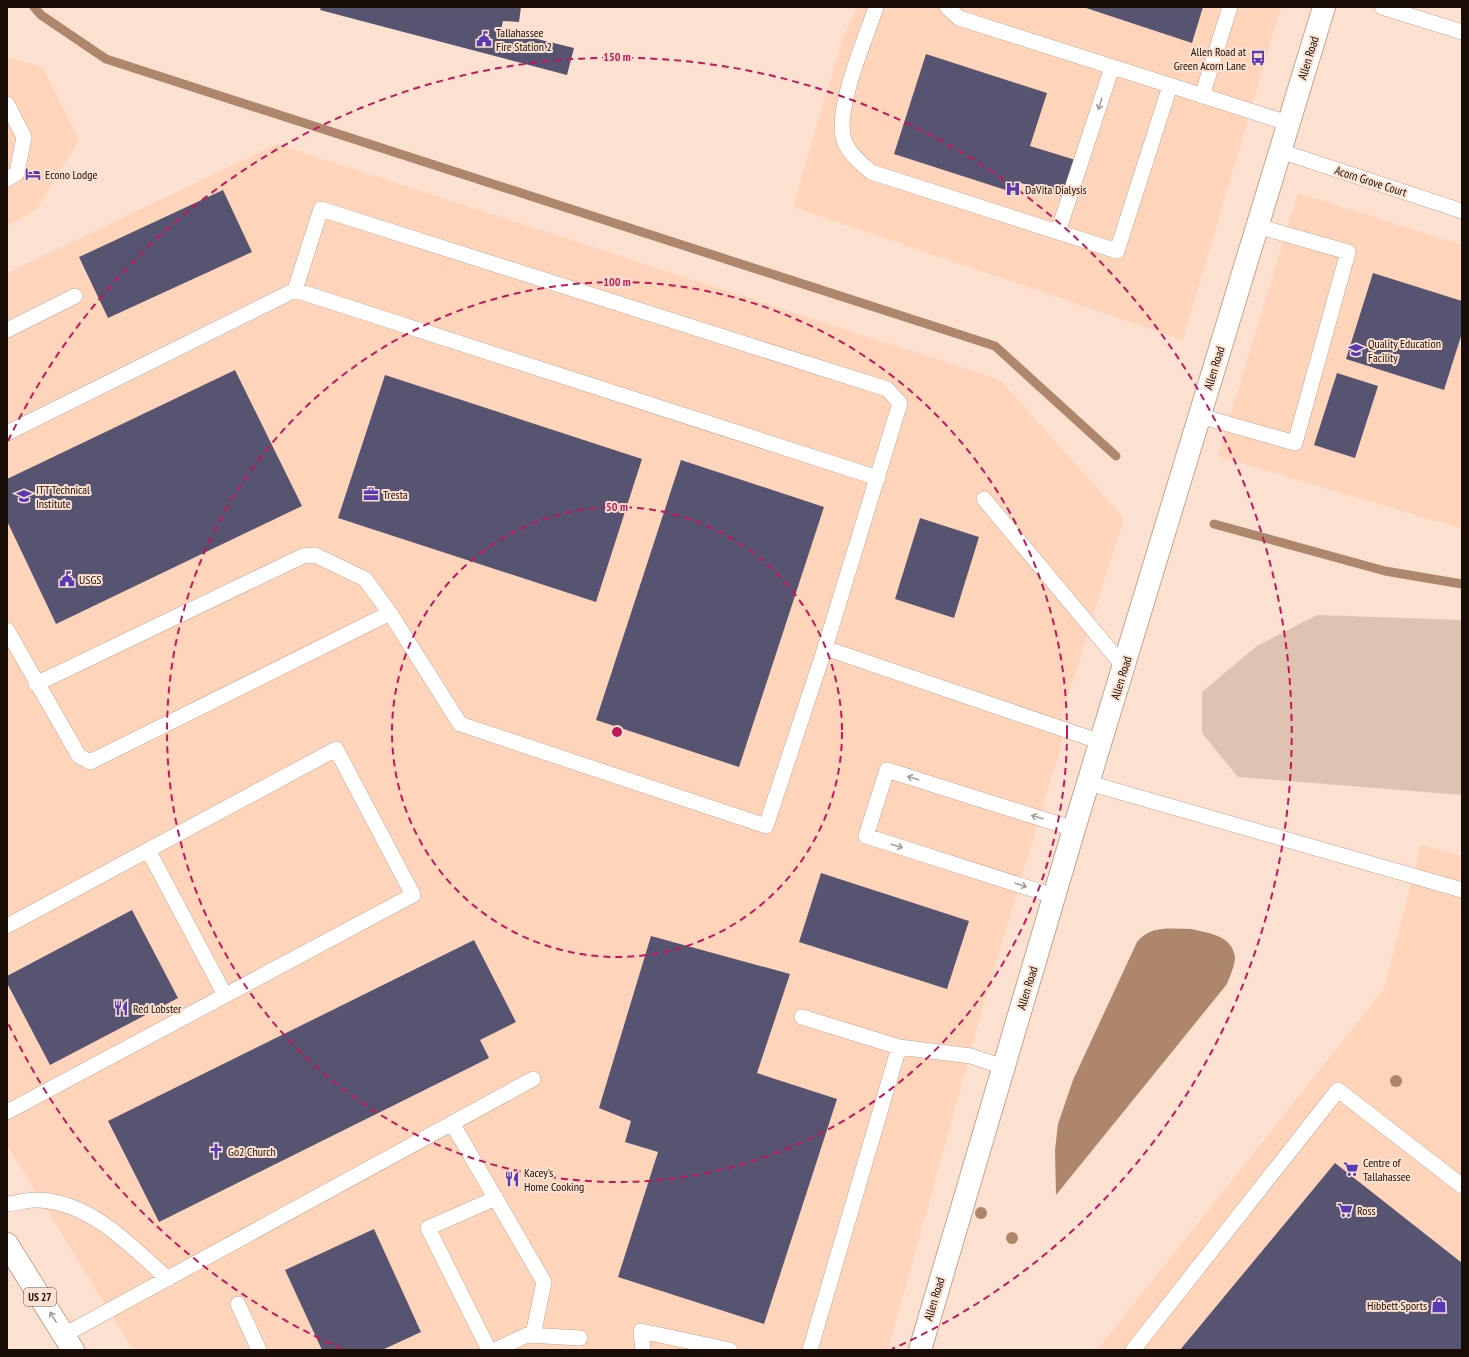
<svg xmlns="http://www.w3.org/2000/svg" width="1469" height="1357" viewBox="0 0 1469 1357" font-family="'PT Sans Narrow',sans-serif">
	<rect width="100%" height="100%" fill="#fce1d0"/>
	<path fill="#fed5bb" d="M857,7H1281L1183,340L793,207L842,40Z
		M7,57L42,67L79,140L38,208L7,226Z
		M277,144L1000,380L1124,518L1063,712L1061,746L983,1007L888,1350H133L7,1145V273Z
		M1298,193L1462,245V529L1218,456Z
		M1421,845L1462,856V1350H1097L1384,989Z"/>
	<path fill="#dfc2af" d="M1317,615L1462,620V795L1238,777L1202,733V692L1257,646Z"/>
	<path fill="#ad866c" d="M1191,929C1208,933 1232,935 1235,957C1235,965 1230,976 1227,984L1056,1195L1055,1150L1058,1124L1073,1080L1137,942C1151,925 1171,929 1191,929Z"/>
	<g fill="none" stroke-linecap="round" stroke-linejoin="round">
		<path stroke="#ad866c" stroke-width="9" d="M34,7L41,15L106,59L995,346L1116,456
			M1214,524L1385,571L1462,584"/>
	</g>
	<path fill="#575472" d="M321,7H521L519,22L503,21L501,30L574,48L567,75L320,10Z
		M1083,7H1203L1192,43Z
		M926,54L1047,93L1030,146L1082,162L1070,199L1018,182L1015,193L894,154Z
		M223,190L252,252L108,318L79,257Z
		M1373,273L1462,301V333L1444,390L1346,359Z
		M235,370L302,506L56,624L7,521V479Z
		M1337,373L1378,386L1355,458L1314,445Z
		M385,375L642,459L596,602L338,518Z
		M681,460L824,507L739,767L596,720Z
		M920,518L979,537L954,618L895,599Z
		M821,873L969,921L947,989L799,942Z
		M132,910L178,998L50,1065L7,983V976Z
		M651,936L790,974L757,1073L837,1099L764,1324L618,1277L658,1152L625,1142L631,1121L599,1108Z
		M474,940L516,1022L480,1040L489,1058L159,1222L108,1121Z
		M1335,1163L1462,1263V1350H1180Z
		M374,1229L421,1332L382,1350H322L285,1270Z"/>
	<g fill="none" stroke-linecap="round" stroke-linejoin="round">
		<g stroke="#c4a490" stroke-width="16">
			<path id="lane" d="M876,7C866,38 834,110 844,140C848,153 861,163 871,172L1117,251L1170,86
				M947,7L959,18L1288,123
				M1382,7L1462,32
				M1202,96L1230,7
				M7,104L24,137L17,173L7,179
				M1280,151L1462,211
				M1058,232L1112,67
				M295,290L878,478
				M7,330L75,296
				M1200,416L1295,443L1348,252L1257,226
				M7,433L295,290L321,209L887,389L900,403L825,648L766,826L460,724L390,613L365,579L315,555L303,556L36,684
				M984,499L1124,667
				M7,630L79,756L90,762L390,613
				M825,648L1101,742
				M1089,783L1462,890
				M148,850L225,995
				M1054,896L866,836L887,770L1074,829
				M7,926L336,749L413,895L7,1112
				M802,1017L899,1047L971,1056L1003,1067
				M452,1123L544,1282L533,1335
				M7,1204C18,1203 30,1199 40,1200C92,1203 132,1247 168,1279
				M238,1304L259,1350
				M64,1335L533,1079
				M489,1350L428,1228L496,1198
				M495,1350L527,1335L580,1338
				M643,1350L641,1331L730,1350
				M810,1350L899,1047
				M1133,1350L1338,1090L1462,1186"/>
		</g>
		<g stroke="#c4a490" stroke-width="24">
			<path id="secondary" d="M920,1350L1074,829L1324,7"/>
		</g>
		<g stroke="#c4a490" stroke-width="24">
			<path id="primary" d="M7,1244L73,1350"/>
		</g>
		<use href="#lane" stroke="#fff" stroke-width="15"/>
		<use href="#secondary" stroke="#fff" stroke-width="22"/>
		<use href="#primary" stroke="#fff" stroke-width="22"/>
	</g>
	<g fill="#ae8567">
		<circle cx="1396" cy="1081" r="6"/>
		<circle cx="981" cy="1213" r="6"/>
		<circle cx="1012" cy="1238" r="6"/>
	</g>
	<defs><path id="oneway-shaft" d="M-6 0H5M1.5-3L5.5 0L1.5 3" fill="none" stroke-width="1.6" stroke-linecap="round" stroke-linejoin="round"/></defs>
	<g stroke="#a39e9b">
		<use href="#oneway-shaft" transform="translate(1100 104) rotate(108)"/>
		<use href="#oneway-shaft" transform="translate(913 778) rotate(-163)"/>
		<use href="#oneway-shaft" transform="translate(1037 817) rotate(-163)"/>
		<use href="#oneway-shaft" transform="translate(897 846) rotate(17)"/>
		<use href="#oneway-shaft" transform="translate(1021 885) rotate(18)"/>
		<use href="#oneway-shaft" transform="translate(53 1317) rotate(-122)"/>
	</g>
	<g fill="none" stroke="#c2185b" stroke-width="2" stroke-dasharray="7 5">
		<circle cx="617" cy="732" r="225"/>
		<circle cx="617" cy="732" r="450"/>
		<path d="M342 1349A675 675 0 0 1 8 1023M8 441A675 675 0 1 1 892 1349"/>
	</g>
	<defs>
		<g id="civic-bare" transform="scale(1.2)"><path d="M-.6-6.5H3V-4.5H.6V-3L4-1V1h2V6H-6V1h2V-1L-.6-3ZM-1.2 2.5V6h2.4V2.5Z" fill="#583ab2" stroke="#fce1d0" stroke-width="2.5" paint-order="stroke"/></g>
		<g id="bus-bare" transform="scale(1.2)"><path d="M-5-6H5V4H4V6H2V4H-2V6H-4V4H-5ZM-3.5-4V0h7V-4ZM-3.5 1.2v1.5H-2V1.2ZM2 1.2v1.5H3.5V1.2Z" fill="#583ab2" stroke="#fce1d0" stroke-width="2.5" paint-order="stroke"/></g>
		<g id="hotel-bare" transform="scale(1.2)"><path d="M-6-4.5h1.5V1H6V5H4.5V3h-9V5H-6ZM-4 0a1.8 1.8 0 1 1 3.6 0ZM.5 0V-2.5h3Q6-2.5 6 0Z" fill="#583ab2" stroke="#fce1d0" stroke-width="2.5" paint-order="stroke"/></g>
		<g id="hospital-bare" transform="scale(1.2)"><path d="M-5-5h3v3.5h4V-5h3V5h-3V1.5h-4V5h-3Z" fill="#583ab2" stroke="#fce1d0" stroke-width="2.5" paint-order="stroke"/></g>
		<g id="school-bare" transform="scale(1.2)"><path d="M0-5L7-2L0 1L-7-2ZM-4 1L0 2.5L4 1V4Q0 6-4 4Z" fill="#583ab2" stroke="#fce1d0" stroke-width="2.5" paint-order="stroke"/></g>
		<g id="office-bare" transform="scale(1.2)"><path d="M-6-3h4V-5.5h4V-3h4V5H-6ZM-1-4.5V-3h2v-1.5ZM-6 0V1H6V0Z" fill="#583ab2" stroke="#fce1d0" stroke-width="2.5" paint-order="stroke"/></g>
		<g id="university-bare" transform="scale(1.2)"><path d="M0-5L7-2L0 1L-7-2ZM-4 1L0 2.5L4 1V4Q0 6-4 4Z" fill="#583ab2" stroke="#fce1d0" stroke-width="2.5" paint-order="stroke"/></g>
		<g id="restaurant-bare" transform="scale(1.2)"><path d="M-5-6h1v4h1v-4h1v4h1v-4h1v5L-1.5 .5V6h-2V.5L-5-1ZM5-6V6H3V1.5H1.5Q1.5-4 5-6Z" fill="#583ab2" stroke="#fce1d0" stroke-width="2.5" paint-order="stroke"/></g>
		<g id="church-bare" transform="scale(1.2)"><path d="M-1.2-6h2.4v3.5h3.3v2.4h-3.3V6h-2.4V-.1h-3.3v-2.4h3.3Z" fill="#583ab2" stroke="#fce1d0" stroke-width="2.5" paint-order="stroke"/></g>
		<g id="supermarket-bare" transform="scale(1.2)"><path d="M-6-5.5h2.5l.6 2H6L4.5 2H-2.5L-4.4-4H-6ZM-1.5 3.2a1.3 1.3 0 1 0 .1 0ZM3 3.2a1.3 1.3 0 1 0 .1 0Z" fill="#583ab2" stroke="#fce1d0" stroke-width="2.5" paint-order="stroke"/></g>
		<g id="shop-bare" transform="scale(1.2)"><path d="M-5-2.5h2.3a2.7 3.5 0 0 1 5.4 0H5L5.5 6h-11ZM-1.5-2.5h3a1.5 2.3 0 0 0-3 0Z" fill="#583ab2" stroke="#fce1d0" stroke-width="2.5" paint-order="stroke"/></g>
	</defs>
	<g fill-rule="evenodd">
		<use href="#civic-bare" x="484" y="39"/>
		<use href="#bus-bare" x="1258" y="58"/>
		<use href="#hotel-bare" x="33" y="174"/>
		<use href="#hospital-bare" x="1013" y="189"/>
		<use href="#school-bare" x="1356" y="350"/>
		<use href="#office-bare" x="371" y="494"/>
		<use href="#university-bare" x="24" y="496"/>
		<use href="#civic-bare" x="67" y="579"/>
		<use href="#restaurant-bare" x="121" y="1008"/>
		<use href="#church-bare" x="216" y="1151"/>
		<use href="#supermarket-bare" x="1351" y="1169"/>
		<use href="#restaurant-bare" x="512" y="1179"/>
		<use href="#supermarket-bare" x="1345" y="1210"/>
		<use href="#shop-bare" x="1439" y="1305"/>
	</g>
	<g text-anchor="middle" dominant-baseline="central" stroke-width="4" stroke-linejoin="round" paint-order="stroke">
		<rect fill="#fce1d0" stroke="#5c4d43" stroke-width="1" x="24" y="1288" width="32" height="18" rx="3"/>
		<g font-size="11" font-weight="bold" fill="#180d06">
			<text x="40" y="1297">US 27</text>
		</g>
		<g font-size="12" fill="#180d06" stroke="#fce1d0" text-anchor="start">
			<text x="496" y="32">Tallahassee<tspan x="496" dy="14">Fire Station 2</tspan></text>
			<text x="1246" y="51" text-anchor="end">Allen Road at<tspan x="1246" dy="14">Green Acorn Lane</tspan></text>
			<text x="45" y="174">Econo Lodge</text>
			<text x="1025" y="189">DaVita Dialysis</text>
			<text x="1368" y="343">Quality Education<tspan x="1368" dy="14">Facility</tspan></text>
			<text x="36" y="489">ITT Technical<tspan x="36" dy="14">Institute</tspan></text>
			<text x="383" y="494">Tresta</text>
			<text x="79" y="579">USGS</text>
			<text x="133" y="1008">Red Lobster</text>
			<text x="228" y="1151">Go2 Church</text>
			<text x="1363" y="1162">Centre of<tspan x="1363" dy="14">Tallahassee</tspan></text>
			<text x="524" y="1172">Kacey's<tspan x="524" dy="14">Home Cooking</tspan></text>
			<text x="1357" y="1210">Ross</text>
			<text x="1427" y="1305" text-anchor="end">Hibbett Sports</text>
		</g>
		<g font-size="12" fill="#180d06" stroke="#fce1d0">
			<text transform="translate(1308 58) rotate(-73)">Allen Road</text>
			<text transform="translate(1371 181) rotate(18)">Acorn Grove Court</text>
			<text transform="translate(1214 368) rotate(-73)">Allen Road</text>
			<text transform="translate(1121 678) rotate(-73)">Allen Road</text>
			<text transform="translate(1027 988) rotate(-73)">Allen Road</text>
			<text transform="translate(934 1299) rotate(-73)">Allen Road</text>
		</g>
	</g>
	<circle cx="617" cy="732" r="6" fill="#c2185b" stroke="#fce1d0" stroke-width="2"/>
	<g font-size="12" text-anchor="middle" font-weight="bold" fill="#c2185b" stroke="#fce1d0" stroke-width="4" stroke-linejoin="round" paint-order="stroke">
		<text x="617" y="61">150 m</text>
		<text x="617" y="286">100 m</text>
		<text x="617" y="511">50 m</text>
	</g>
	<rect width="1469" height="1357" fill="none" stroke="#180d06" stroke-width="16"/>
</svg>
